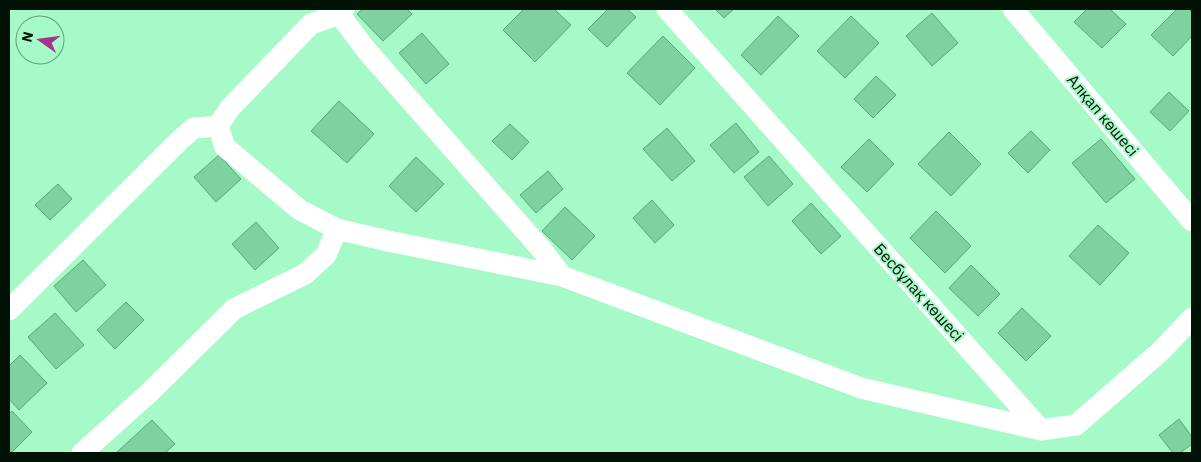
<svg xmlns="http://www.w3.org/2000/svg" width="1201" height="462" viewBox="0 0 1201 462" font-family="'IBM Plex Sans',sans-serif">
	<rect width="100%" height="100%" fill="#a5fac7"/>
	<path fill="#7ed2a0" stroke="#54a778" d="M363,9H407L412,14L383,41L357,14Z
		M524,9H554L571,25L535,62L503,30Z
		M608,9H627L636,17L607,47L588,29Z
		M715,9H734L724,18Z
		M1087,9H1110L1126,24L1102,48L1074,22Z
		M1177,9H1189L1192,12V36L1173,56L1151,35Z
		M932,13L958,43L932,66L906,36Z
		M778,16L799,36L761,75L741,55Z
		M851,16L879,43L845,78L817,51Z
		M422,33L449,64L426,84L399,53Z
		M663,36L695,68L660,105L627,73Z
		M876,76L896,95L873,118L854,99Z
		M1169,92L1189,111L1170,131L1150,112Z
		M339,101L374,134L347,163L311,131Z
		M736,123L759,152L734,173L710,145Z
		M510,124L529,142L512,160L492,141Z
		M667,128L695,161L672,181L643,149Z
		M1031,131L1050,150L1028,173L1008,153Z
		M949,132L981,164L951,196L918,164Z
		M869,139L894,164L867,192L841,167Z
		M1101,139L1135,179L1106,203L1072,163Z
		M219,155L241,179L216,202L194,177Z
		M769,156L793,184L768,206L744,177Z
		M416,157L444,184L416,212L389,186Z
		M548,171L563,189L536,213L520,195Z
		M58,184L72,199L50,220L35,205Z
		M652,200L674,225L655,243L633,218Z
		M811,203L841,236L821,254L792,221Z
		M565,207L595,236L572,260L542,231Z
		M936,211L971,246L945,273L910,238Z
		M256,222L279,248L255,270L232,244Z
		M1098,225L1129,253L1100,285L1069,256Z
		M83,260L106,285L76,312L54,286Z
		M971,265L1000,294L978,316L949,288Z
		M126,302L144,320L115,349L97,330Z
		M1022,308L1051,336L1026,361L998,333Z
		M55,313L84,345L56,369L28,337Z
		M20,355L47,383L19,410L9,399V366Z
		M12,411L32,432L11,453H9V414Z
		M1179,419L1192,437V444L1180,453H1173L1159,435Z
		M152,420L175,444L165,453H116Z"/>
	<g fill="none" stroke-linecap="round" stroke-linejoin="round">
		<path stroke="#fff" stroke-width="21" d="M344,9L339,14L367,51L542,250L562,276
			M667,9L1041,430L1076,425L1161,351L1192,318
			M1013,9L1192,221
			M339,14L311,24L230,108L218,126L225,147L300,210L337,229L388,241L562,276L861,388L1041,430
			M9,310L181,139L194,128L218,126
			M82,453L149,393L234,309L305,274L326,255L337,229"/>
	</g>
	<g text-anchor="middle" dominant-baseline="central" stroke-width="4" stroke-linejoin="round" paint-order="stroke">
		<g font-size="16" fill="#001206" stroke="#a5fac7">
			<text transform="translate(1103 115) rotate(50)">Алқап көшесі</text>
			<text transform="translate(919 292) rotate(48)">Бесбұлақ көшесі</text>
		</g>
	</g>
	<rect width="1201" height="462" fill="none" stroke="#001206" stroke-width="20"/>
	<g transform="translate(40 40) rotate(284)"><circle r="24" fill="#a5fac7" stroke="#639d7a"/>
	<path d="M0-4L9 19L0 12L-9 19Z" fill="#a6348f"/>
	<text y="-8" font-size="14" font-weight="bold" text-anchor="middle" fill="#001206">N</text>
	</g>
</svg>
